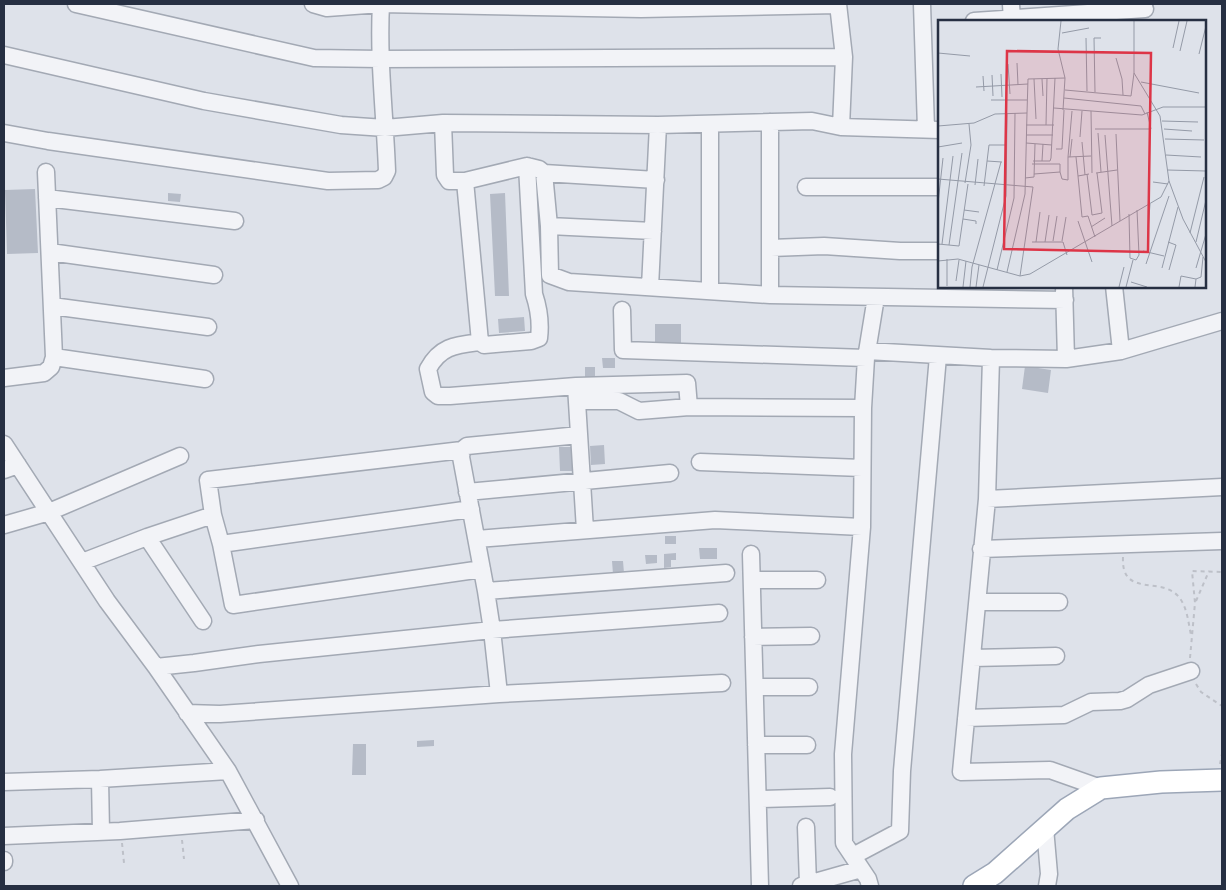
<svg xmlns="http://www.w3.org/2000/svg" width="1226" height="890" viewBox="0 0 1226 890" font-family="Jost,sans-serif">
	<rect width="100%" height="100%" fill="#dee2ea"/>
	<path fill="#b5bbc7" d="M35,189L38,253L7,254L5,190Z
		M168,193L181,194L180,202L168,201Z
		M505,193L509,296H495L490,194Z
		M524,317L525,331L499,333L498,319Z
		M655,324H681V344H655Z
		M602,358H615V368H603Z
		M1025,366L1051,370L1048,393L1022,389Z
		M585,367H595V377H585Z
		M604,445L605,464L591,465L590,446Z
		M559,447H575V471H560Z
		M665,536H676V544H665Z
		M699,548H717V559H700Z
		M676,553V560H671V567L664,568V554Z
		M645,555H657V563L646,564Z
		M612,561H623L624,573L613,574Z
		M434,740V746L417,747V741Z
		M353,744H366V775H352Z"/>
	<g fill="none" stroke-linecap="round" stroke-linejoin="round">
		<g stroke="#a3a9b4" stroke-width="19">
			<path id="minor" d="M76,4L314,58L380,59L844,57
				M313,4L327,8L381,4L641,9L838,5
				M838,4L844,57L841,127L940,130
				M922,4L926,129
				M1011,4L1012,21
				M974,21L1145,9
				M4,55L204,101L341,125L385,128L443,123L658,125L812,121L841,127
				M770,122V295
				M443,123L445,175L449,181H465L527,166L539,169L544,173L656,180
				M4,133L48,141L328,181L378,180L384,177L387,171C385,116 378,60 381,4
				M544,173L549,226L550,275L569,282L770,295L1065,300
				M465,181L480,342L484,345L531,341L539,338C541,322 539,309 534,294L527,166
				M806,187H940
				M47,198L235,221
				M549,226L653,231
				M771,248L824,246L900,251H940
				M50,252L214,275
				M1064,286L1066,359L1121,351L1222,321
				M1114,286L1121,351
				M650,287L658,125
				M710,291V124
				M52,306L208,327
				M622,310L623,350L866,358
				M480,342C456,345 440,346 428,369L433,392L438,396H450L576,386
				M867,351L991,358L1066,359
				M54,357L205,379
				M991,358L987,499L961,772L1050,770L1101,788
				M4,378L44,373L51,367L54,357L46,172
				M577,401H619L639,411L689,407
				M4,444L107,601L156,667L228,771L290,886
				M700,462L862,468
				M4,470L18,465
				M467,492L670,473
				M987,499L1222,487
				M471,509L221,544L233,605L482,569
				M213,515L221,544
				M4,525L49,512L180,456
				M585,530L576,386L687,383L689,407L863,408
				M147,537L203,621
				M477,539L715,520L862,527
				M981,549L1222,541
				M751,554L760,886
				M82,562L147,537L213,515L208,480L462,450
				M752,580H817
				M486,591L726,573
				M978,602H1059
				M753,637L811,636
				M972,658L1056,656
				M156,667L194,663L259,654L492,630L719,613
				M755,687H809
				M499,694L492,630L486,591L461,457L462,450L467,446L579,435
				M187,713L220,714L499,694L722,683
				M966,718L1064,715L1091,702L1120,701L1127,699L1149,685L1191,671
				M756,745H807
				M100,779L101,832
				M4,782L100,779L228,771
				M758,799L830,797
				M806,827L808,884
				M1045,828L1049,874L1047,886
				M4,836L120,831L256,820
				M853,856L900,831L902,771L938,356
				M4,862V860
				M801,886L861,869
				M870,886L868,879L844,843L843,754L862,527L863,408L866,358L876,297"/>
		</g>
		<g stroke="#9ca6b7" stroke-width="24">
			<path id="major" d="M974,886L995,873L1067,809L1101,788L1161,782L1222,780"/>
		</g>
		<path stroke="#bdc0c8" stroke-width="2" stroke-dasharray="4 4" stroke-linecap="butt" d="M1123,557C1121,597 1159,577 1177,595C1187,605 1188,621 1191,635
			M1196,601L1209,571
			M1190,658L1195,603L1192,571L1222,572
			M1196,684L1201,692L1222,706
			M1220,764L1222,754
			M182,840L184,859
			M122,843L124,863"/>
		<use href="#minor" stroke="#f2f3f7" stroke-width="16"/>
		<use href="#major" stroke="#fff" stroke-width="21"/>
	</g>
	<g transform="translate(938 20)">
		<rect width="268" height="268" fill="#dee2ea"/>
		<path fill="none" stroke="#949aa7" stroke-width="1" d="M196,1V53L222,96L231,161L245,199L268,242M124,13L151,8M148,18L149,71M235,28L241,1M242,31L249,1M0,33L32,36M261,34L268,6M178,38L184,59L185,75M79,43L80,65M70,44L72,74M63,54L64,77M54,55L55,76M45,56L46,71M96,59L98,99M104,59L105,76M203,62L261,73M38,67L90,64M127,70L193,76L196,53M157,72L156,18H163M126,78L203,86L207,94M53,80H89M116,88L204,95L225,87H268M125,90L127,58M134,91L130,137L153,136M153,91L154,153M224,101L260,102M88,105H116M108,105L109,58M0,106L36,103L57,94L89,93L90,59L127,58L120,29L123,1M157,109H213L209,92M226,109L254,111M160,113L163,152M178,114L182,201M88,115H115M167,115L174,206M142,117L144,91M227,119L266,120M144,122L147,155M88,123L114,125M0,127L24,123M118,129H124L126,90M228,135L263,137M132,137L134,119M138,137L140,156L151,154M49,141L64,142M95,141H112L113,138L117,58M104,141L105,124M94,144H122V152L96,154M229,150L268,151M122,152L124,159L130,160V137M158,153L179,150M149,154L154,195L164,193L159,153M140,156L144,197L150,196L157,217M87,158L96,157L97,124M0,159L95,167L82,256M215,162L230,164M27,163L33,125L31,104M37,165L40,139M46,166L51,125H69M0,183L5,138M26,190L41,192M191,194L192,238L198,240L201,235L199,190M25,199L38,201V204M140,201L154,242M153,207L167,198M210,210L212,184M252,213L266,157M115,221L119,196M124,221L128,197M94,222H125L129,235M98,222L102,192M107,222L111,195M230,222L238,225L231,250M258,222L268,180M0,224L21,226L30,164M4,224L15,136M11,225L24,133M205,231L226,236M0,241L20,239L82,256L92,254L223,177L231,161M208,244L231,176M224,248L240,187M258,248L268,214M59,250L76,178L77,93M69,252L87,174L89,93M258,259L263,257L265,237M18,261L21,240M193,262L209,267M9,266V239M25,267L28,241M32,267L34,247L63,142M38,267L41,245M45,267L68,176L69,94M181,267L186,247M188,267L195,240M241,267L243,256L258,259L257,267"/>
		<path fill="#dd3547" fill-opacity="0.15" stroke="#dd3547" stroke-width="2.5" d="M69,31L213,33L210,232L66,229Z"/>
		<rect width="268" height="268" fill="none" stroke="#262f42" stroke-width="2.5"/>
	</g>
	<rect width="1226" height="890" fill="none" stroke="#262f42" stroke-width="10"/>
</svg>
